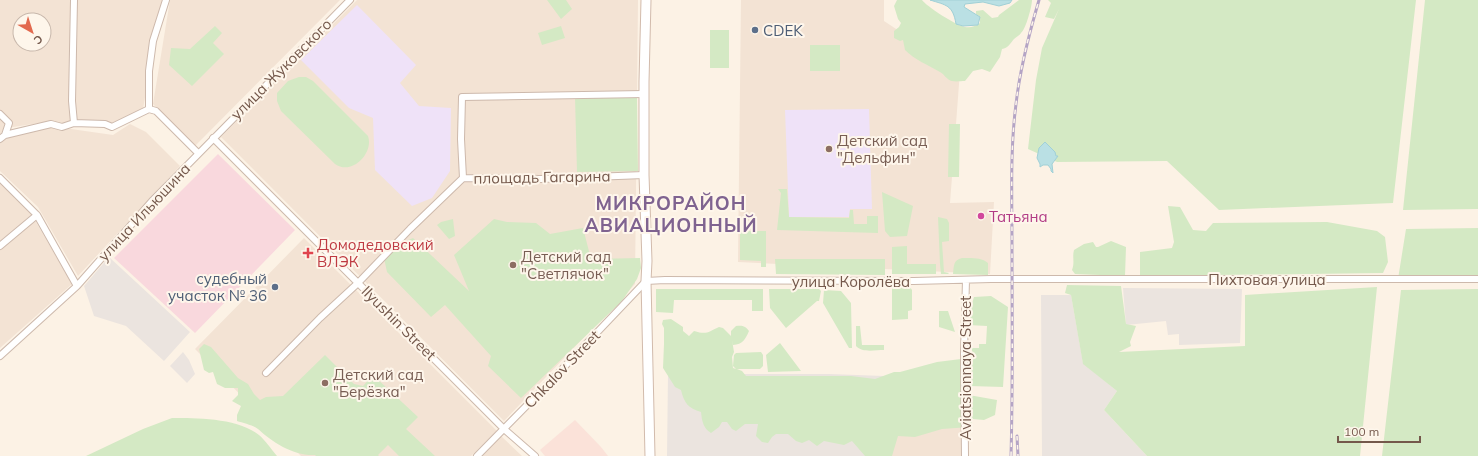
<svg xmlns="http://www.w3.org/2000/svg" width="1478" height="456" viewBox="0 0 1478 456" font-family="Mulish,sans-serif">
	<rect width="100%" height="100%" fill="#fcf2e5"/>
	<path fill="#f3e3d4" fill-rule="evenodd" d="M0,0H162L143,109L113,123L63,124L52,121L7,128L0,134ZM20,20H44V44H20Z
		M170,0H340L195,146L153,104Z
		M357,0H638L635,284L504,421L221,137Z
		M741,0H884V21L960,71L950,203L994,202L990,274L738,262Z
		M130,124L146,132L180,166L78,276L38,207L0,171V141L10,136L50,126L113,135Z
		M0,181L29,210L72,284L0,348Z
		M304,238L497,431L471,456H301L195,349Z
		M961,370V456H891L892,394Z
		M501,436L522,456H482Z"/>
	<path fill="#fbe2d9" d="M575,420L601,447L608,456H545L540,450Z"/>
	<path fill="#ebe4df" d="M109,257L190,332L164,361L126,326L94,316L84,286Z
		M1123,288L1242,289L1240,343L1179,345V334L1168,335L1166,321L1126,325Z
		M1041,295H1071L1083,363L1117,391L1104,410L1147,456H1042Z
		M183,352L189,360L195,374L187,383L170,366Z
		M668,374H829L884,376V456H667Z"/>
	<path fill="#efe2f8" d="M357,5L416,65L400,83L419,106L451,108L450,171L432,198L412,206L375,170L373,118L349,108L301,60Z
		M869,109L872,209H850L849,217H789L785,110Z"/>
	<path fill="#f9d8dd" d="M218,154L295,230L195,333L114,258Z"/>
	<path fill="#d4e9c4" d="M547,0H566L572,9L561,19Z
		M897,0H922C926,6 957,26 965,27C971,28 976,26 980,23V17L976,14V11L983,10L992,18L998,17L999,15L1019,0H1032C1032,6 1026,29 1021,33C1019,36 1016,37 1014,39C1010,44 1008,48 1002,49L1000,57L990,72L982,69L973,71L965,81C961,81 956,82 952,81C947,80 944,74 940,72C928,65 915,60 905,50L903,40L900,41L894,38V31L899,27L901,23L898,19L894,6Z
		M1048,0H1416L1393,203L1219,210L1167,161L1057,162L1028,149L1036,80L1042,48L1059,9L1054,19L1045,17L1051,3Z
		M1425,0H1478V209L1403,210Z
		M215,26L222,33L213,43L224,54L192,86L169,65L171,48L190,49Z
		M561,26L565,38L542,45L538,33Z
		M710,30H729V68H710Z
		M810,45H840V71H810Z
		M299,77H306L313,81L368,136C374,153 352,176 335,164L281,111L277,101V93L288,81Z
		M575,97L637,98L638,171L577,172Z
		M949,124H960L959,177H948Z
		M778,189H787L789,217L849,218L850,210H853L854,224H867V216H878V233L777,230L781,193Z
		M882,192L913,206L907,236L890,237L885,231Z
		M1168,206L1180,207L1193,230L1206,231L1213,223L1327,222L1377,231L1385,237L1388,262L1383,273L1140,276V252L1172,248L1174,242Z
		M938,217L947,219L949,223V241L942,242L944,272L949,273L948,274H941L940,264Z
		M453,219L455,236L449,239L437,225L441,222Z
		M494,219L507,222L536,223L550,234L583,228L591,259L640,258L641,268L637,279L622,301L521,398L488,366L491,356L445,305L431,317L387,272L384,258L397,245L413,238L469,291L454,255Z
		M1478,228V278L1398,279L1406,229Z
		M740,231H766V267H761V261L740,260Z
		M1111,241L1126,247L1125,276L1075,274L1072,270C1075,262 1072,257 1074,250L1084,244L1093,242L1096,247H1098Z
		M907,246V264H936V274H892V247Z
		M962,258C971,258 981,257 988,263V275L953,274C954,266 953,260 962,258Z
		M775,259H885V275L776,274Z
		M1067,285L1121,286L1126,324L1136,326L1130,342L1131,346L1119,352L1245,346V295L1377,287L1360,456H1147L1104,410L1117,391L1083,364L1071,295L1065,293Z
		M894,287H910L912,290V310L908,311V319L892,320V289Z
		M656,289H763V311H752V300H674L673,313L656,312Z
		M769,289H819L821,291L819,301H817L786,328L770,308Z
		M1478,289V456H1382L1401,290Z
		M824,290L841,291L851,303L852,348H849L823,303Z
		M991,296L1008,307L1003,387L969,386L968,359L972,355V348H979V344H986L987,326L968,325L970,310L974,297Z
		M939,311H948L955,332L939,327Z
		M671,319L683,327V331L689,336L694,331C707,335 708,332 719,327L723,328L731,336V331L736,326C742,325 746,326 749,331C745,340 743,344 733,345L732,340L734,352L732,357L733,368L736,369L733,366L734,355L736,353L761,352L763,355V366L760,369H737L742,371L746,376H851L875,379L894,372H900L937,362L961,359L963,394L997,400L995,415L984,420L973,419L970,427L942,429L915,437L898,436L892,456H865L852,441L844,445L824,441L817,446L809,440L802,443L796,441L788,434H776L772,437L768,443L762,442L756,436L758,424H745L736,431L732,429L727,422H722L719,427L711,433C703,428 702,421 701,412C688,408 684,403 681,390L675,387L663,368L664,344V328L662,324L663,320Z
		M856,326H860L862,345H884V350C875,350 862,353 856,346Z
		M780,343L801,371L768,372L766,355Z
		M204,344L211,347L238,378L248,384L254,394L260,400L266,397L283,396L325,355L354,384L363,386L373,375L418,417L406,429L435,456H399L388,445L378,455L379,456H316L315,455C293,456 272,442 258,429C253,425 243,423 237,421V415L241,406L232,401L238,395V388H225L217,384L213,372L209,373L204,370L199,349Z
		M172,418C197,418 238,418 259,435C265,440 271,449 277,456H86L143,429Z"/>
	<path fill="#bae0e4" stroke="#a1d0d6" d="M930,0H1012L1010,3L999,6L983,2L965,4L964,7L980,17L978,25L963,26L956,24C953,5 946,5 930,0Z
		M1045,142L1055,152L1056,156H1058L1052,164L1053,173L1051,171V169L1048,165H1043L1040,167V164L1037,158L1039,148Z"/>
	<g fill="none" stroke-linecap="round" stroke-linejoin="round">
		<g stroke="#cdb9ac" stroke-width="8">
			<path id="minor" d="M149,109V71L153,41L166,0
				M0,114L9,123L5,135
				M74,123L72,101L74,0
				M213,138L504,429L535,456
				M0,139L5,135L51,124L62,127L74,123L105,124L112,127L149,109L156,111L198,153
				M0,178L37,215L77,286
				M463,178L461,139L462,97L644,94
				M463,178L540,179L644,175
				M0,246L37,215
				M0,356L77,286L153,200L350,0
				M266,373L320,318L358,283L410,229L463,178
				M477,456L547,385L646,281L665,280L914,281L991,279H1478
				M965,456L964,353L966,280"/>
		</g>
		<g stroke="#d2bbac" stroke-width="11">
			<path id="secondary" d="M646,0L644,82V175L647,261L646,281L650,456"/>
		</g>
		<use href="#minor" stroke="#fff" stroke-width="6"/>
		<use href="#secondary" stroke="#fff" stroke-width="9"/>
		<g stroke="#b4a4c5" stroke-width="3">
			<path id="rail" d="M1017,436L1018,456
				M1011,456C1013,385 1012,314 1012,243C1012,197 1010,150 1016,104C1020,68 1029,34 1039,0"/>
		</g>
		<use href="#rail" stroke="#fef6eb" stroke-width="1.5" stroke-dasharray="4.5" stroke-linecap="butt"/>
	</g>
	<g fill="#5c6f8a" stroke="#fef6eb" stroke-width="1.5">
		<circle cx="755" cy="30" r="4"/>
		<circle cx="275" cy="287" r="4"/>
	</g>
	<g fill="#8d6e63" stroke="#fef6eb" stroke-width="1.5">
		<circle cx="829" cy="149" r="4"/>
		<circle cx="513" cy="265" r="4"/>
		<circle cx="325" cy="383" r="4"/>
	</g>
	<circle fill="#d1479c" stroke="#fef6eb" stroke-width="1.5" cx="981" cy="216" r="4"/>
	<path fill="#e0444e" stroke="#fef6eb" stroke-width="1.5" d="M306 247h4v4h4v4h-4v4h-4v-4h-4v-4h4z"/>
	<g text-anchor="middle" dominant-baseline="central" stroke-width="4" stroke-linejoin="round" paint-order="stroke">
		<g font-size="15" fill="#4e5e75" stroke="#fef6eb" text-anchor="start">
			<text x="763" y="30">CDEK</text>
			<text x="267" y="278" text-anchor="end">судебный<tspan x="267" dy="17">участок № 36</tspan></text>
		</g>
		<g font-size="15" fill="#74584b" stroke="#fef6eb">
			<text transform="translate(281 69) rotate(-45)">улица Жуковского</text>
			<text transform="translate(542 177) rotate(-1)">площадь Гагарина</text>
			<text transform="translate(144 212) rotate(-47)">улица Ильюшина</text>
			<text x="1267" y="279">Пихтовая улица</text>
			<text x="851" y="281">улица Королёва</text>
			<text transform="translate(399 323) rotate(45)">Ilyushin Street</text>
			<text transform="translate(965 368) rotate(-90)">Aviatsionnaya Street</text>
			<text transform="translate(562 369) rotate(-46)">Chkalov Street</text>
		</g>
		<g font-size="15" fill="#785e54" stroke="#fef6eb" text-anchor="start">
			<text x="837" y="140">Детский сад<tspan x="837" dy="17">"Дельфин"</tspan></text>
			<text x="521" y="256">Детский сад<tspan x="521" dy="17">"Светлячок"</tspan></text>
			<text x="333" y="374">Детский сад<tspan x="333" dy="17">"Берёзка"</tspan></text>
		</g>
		<g font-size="15" fill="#b23c85" stroke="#fef6eb" text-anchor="start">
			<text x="989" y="216">Татьяна</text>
		</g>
		<g font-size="15" fill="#be3a42" stroke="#fef6eb" text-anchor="start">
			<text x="317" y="244">Домодедовский<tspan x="317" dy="17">ВЛЭК</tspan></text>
		</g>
		<g font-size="19" font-weight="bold" letter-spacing="1" fill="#7f6390" stroke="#fef6eb">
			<text x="671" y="203">МИКРОРАЙОН<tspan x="671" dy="22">АВИАЦИОННЫЙ</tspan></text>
		</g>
	</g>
	<g transform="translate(32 32) rotate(141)"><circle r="19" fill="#fef6eb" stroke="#c7b7ab"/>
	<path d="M0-3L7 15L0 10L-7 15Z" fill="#e2694e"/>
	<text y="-6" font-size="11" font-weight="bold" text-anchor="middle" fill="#74584b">С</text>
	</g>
	<path d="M1338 436v6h82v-6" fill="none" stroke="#74584b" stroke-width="2"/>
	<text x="1344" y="436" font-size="12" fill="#74584b" stroke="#fef6eb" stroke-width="3" paint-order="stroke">100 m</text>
</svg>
